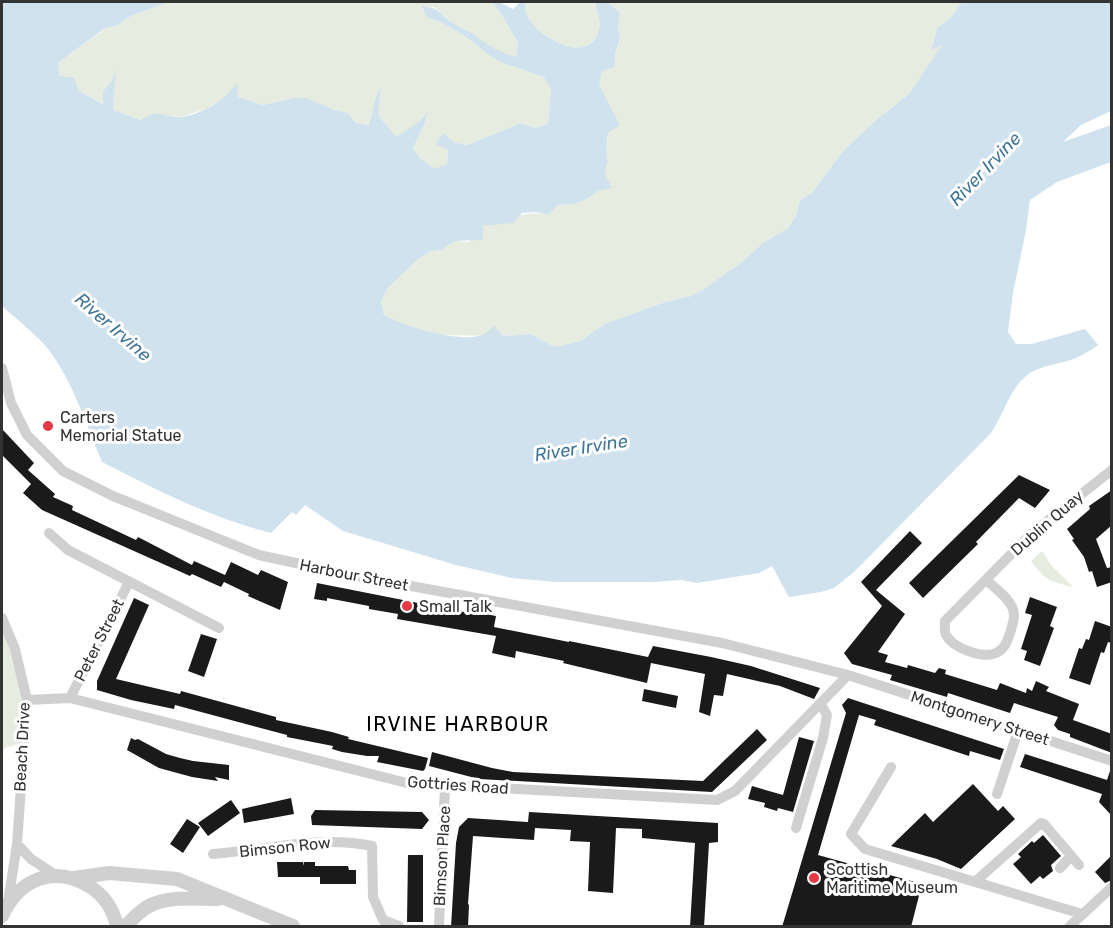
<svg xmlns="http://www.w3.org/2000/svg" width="1113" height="928" viewBox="0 0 1113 928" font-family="Rubik,sans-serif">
	<rect width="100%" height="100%" fill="#fff"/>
	<path fill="#e6ecdf" d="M169,2H491C503,13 508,28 518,42L516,57L502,53L490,47L468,31L455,25L434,7H421L427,18L441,22L466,37L489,55L501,62L545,77L551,89L548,124L535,128L521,123L467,145L453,142L448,150L447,164L434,170L422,160L413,149C418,135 427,126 427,112L419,122L396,138L378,115L380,88L375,99L369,125L356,123L347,113L334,110L307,98H293L263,105L237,97V84L230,94L206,109L181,117L153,114L140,120L113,110L115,72L112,81L103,91L104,104L79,91L60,76L58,63L105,29L118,25L131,16Z
		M525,2H595C597,10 601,21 599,29C591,68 536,37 527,15C525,12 526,6 525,2Z
		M609,2H962L952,16L937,28L931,49L943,44L909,94L875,121L843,151L812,193L800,200L796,216L788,228L763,243L742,262L704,289L691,296L665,302L604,324L581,341L554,347L531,334L503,336L438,335L396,322L384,315L381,302L387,289L417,260L429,252L443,249L455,241L469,242L483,226C510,222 520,209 549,215L557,205L575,204L587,199L598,191L605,174L608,161L606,147L612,112L598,85L602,71L615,67V54L620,40L618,26L620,13L610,4Z
		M1042,551L1051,565L1073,587C1049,581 1046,581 1031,561Z
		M2,629L24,687L23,743L4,748L2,756Z"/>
	<path fill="#cfe2ee" d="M2,2H169L131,16L118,25L104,29L58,63L60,76L74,78L79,91L103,104V91L112,81L116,68L113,110L140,120C144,118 149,115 153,114C162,113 173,118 182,117C204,113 224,101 237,83L238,97L263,105L293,98H307L334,110L347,113L356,123L369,125L375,99L381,86L378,115L396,137L419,122L428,111C426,126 418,135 413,149L422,160L434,169L447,164L448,150L436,144L443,133L453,142L467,145L521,123L535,128L548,124L551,89L544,77L501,62L489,55L466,37L441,22L427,18L421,6C441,8 438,13 453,23C458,27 465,29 470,32C485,43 498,52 516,57L518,42C508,28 503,13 491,2H499L513,9L520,2H525C526,6 525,12 527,15C536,37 591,68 599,29C601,21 597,10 595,2H609L610,4L620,13L618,26L620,39L615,54V67L602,71L599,85L620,125L608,133L606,147L608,161L605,174L612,188L598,191L587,199L575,204L557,205L549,215L536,212L522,213L513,223L483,226V240L455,241L443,249L429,252L417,260L387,289L381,302L384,315C406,327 458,343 482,335C486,333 490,329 494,326L503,336L531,334L554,347L581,341L604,324L665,302L691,296L704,289L742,262L763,243L788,228L796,216L800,200L812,193L843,151L875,121L909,94L942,45L931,50L937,28L952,16L962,2H1111V111L1081,125L1063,142L1111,125V162L1057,182L1030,200L1026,230L1013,293L1008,332L1016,344H1032L1085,329L1098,345C1092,349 1085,354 1078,357C1062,365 1039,364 1025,377C1010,389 1003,416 991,433L854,572L834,588L821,592L789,597L772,566L759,573L697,583L681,580L653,582H556L512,578L456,565L343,531L305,505L296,515L292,512L271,533C209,517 159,491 102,462C87,426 73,382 49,350C36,334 17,320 2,306Z"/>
	<path fill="#1a1a1a" d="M2,429L34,463L28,470L55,494L53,497L73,506L72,510L136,540L138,537L192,565L194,561L225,575L231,562L258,575L261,570L288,582L280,610L248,596L249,594L224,582L221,587L192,574L190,576L42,510L23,493L31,484L2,455Z
		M1019,475L1050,490L1035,508L1019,498L976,542L978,544L923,598L909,583Z
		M1112,490V525L1096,539L1107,568L1112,567V582L1097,587L1092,571L1089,572L1084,557L1072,540L1074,539L1067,529L1090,509L1089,506Z
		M910,531L922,543L876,590L905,614L878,652L888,655L885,662L907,668L908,665L935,673L939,668L946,670L945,674L997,690L1000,683L1026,693L1027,688L1032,691L1036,681L1049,687L1046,691L1079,704L1073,720L1112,734V753L1070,737V734L1058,730L1054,725L1058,717L1014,703L1010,713L948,693L947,697L890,680L892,675L852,664L844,653L882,606L861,582Z
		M317,583L479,615L480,613L496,616L494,627L569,642V641L648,657L653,646L711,657L751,666L820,688L814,699L780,686L727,674L723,696L714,695L710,716L699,712L705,674L651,663L647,683L563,663L564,661L516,651L515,658L492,653L496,636L397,619L398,614L369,609V606L327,598V601L314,599Z
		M1030,597L1057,607L1050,626L1054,628L1040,666L1024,660L1027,651L1021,649L1032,615L1025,613Z
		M134,598L149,605L116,679L180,694L181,691L276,717V720L332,732L349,737L348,739L428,758L425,769L423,771L377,762L379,756H367L342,752L332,749L333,746L287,737V735L175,705L174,709L131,700L97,690V681Z
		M1095,621L1112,627V643L1108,642L1104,653L1101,652L1090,685L1069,678L1079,648L1082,649L1086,639L1089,640Z
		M201,634L217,639L204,677L188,671Z
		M644,689L678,696L676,708L642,701Z
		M848,698L1004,749L1000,760L970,751L969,756L874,725L876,720L859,715L818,855L922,884L911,927H782L846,713L842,705Z
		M757,729L767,740L712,792L479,779L429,766L432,752L492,768L513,772L703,781Z
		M799,737L814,741L793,812L778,808L777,811L764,807L765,803L748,799L752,786L783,795Z
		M131,738L135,740L138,739L166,754L180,758L193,761L229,765V780L215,777L218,781L192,777L159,768L127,750Z
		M1025,754L1107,780L1110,771H1112V816L1099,802L1102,794L1020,767Z
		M973,784L998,811L1003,806L1015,819L961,869L937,859L891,846L925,813L933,822Z
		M291,798L294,814L244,823L242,809Z
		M231,800L240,813L208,836L198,823Z
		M315,810L422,812L429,820L422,829L312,825L311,816Z
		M529,812L718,823V842L709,843L704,927H690L695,843L642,838V829L616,828L613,893L588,891L590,842L570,841L571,830L535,828L534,840L473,836L468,904L469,905L468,927H451L456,843L459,827L468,818L528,822Z
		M187,819L200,827L183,853L170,844Z
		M1043,835L1061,856L1051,865L1053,871L1043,879L1040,876L1031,884L1013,864L1021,857L1018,854L1032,841L1034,843Z
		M408,855H423V922H407Z
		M1112,855V880L1105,883L1095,872Z
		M277,862H303L304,866V862H315V866H348L349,870H356V884H320V877H278Z"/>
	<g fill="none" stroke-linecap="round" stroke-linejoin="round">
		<path stroke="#d0d0d0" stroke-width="10" d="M2,368L11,403L27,435L63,471L113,496L259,555L351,575L722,643L848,675L1112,761
			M49,533L68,550L219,628
			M986,580C995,588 1007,596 1012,607C1016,615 1013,622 1011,630C1008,638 1006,649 996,653C982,659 953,648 946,635C944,631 945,626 945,621L1031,534L1112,470
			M2,618L15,649L27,700L17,844L8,902
			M70,698L129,582
			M27,700L70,698L407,783L717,800L735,791L848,675
			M891,767L851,834L865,849L1082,914
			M997,794L1018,731
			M796,828L823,738L827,715L820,703
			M17,844L31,859L57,876
			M213,854C266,850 319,835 372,846L373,897L383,920L399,926
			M1060,868L1071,856
			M975,882L1041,823L1044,824L1079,865
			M439,926L445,786
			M1070,926L1112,887"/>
		<path stroke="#d0d0d0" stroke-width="14" d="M74,878L109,873L177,879L293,926
			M2,916C19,879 53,865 89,886C104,895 113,909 117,926
			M125,926C132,920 139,912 147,907C167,895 196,899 218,899"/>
	</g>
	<g fill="#e63946" stroke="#fff" stroke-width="2">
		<circle cx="48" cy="426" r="6"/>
		<circle cx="407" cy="606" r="6"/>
		<circle cx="814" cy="878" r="6"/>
	</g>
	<g text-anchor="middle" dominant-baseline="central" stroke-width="6" stroke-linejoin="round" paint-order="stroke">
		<g font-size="16" fill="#333" stroke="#fff" text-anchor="start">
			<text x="60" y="417">Carters<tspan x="60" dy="18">Memorial Statue</tspan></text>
			<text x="419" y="606">Small Talk</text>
			<text x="826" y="869">Scottish<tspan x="826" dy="18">Maritime Museum</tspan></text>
		</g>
		<g font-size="16" fill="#333" stroke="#fff">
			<text transform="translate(1047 523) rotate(-41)">Dublin Quay</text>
			<text transform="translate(354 575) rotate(11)">Harbour Street</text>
			<text transform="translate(99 640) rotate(-63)">Peter Street</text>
			<text transform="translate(980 718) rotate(18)">Montgomery Street</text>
			<text transform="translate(22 747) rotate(-87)">Beach Drive</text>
			<text transform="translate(458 785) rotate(4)">Gottries Road</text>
			<text transform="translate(285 847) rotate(-6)">Bimson Row</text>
			<text transform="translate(442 856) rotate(-87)">Bimson Place</text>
		</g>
		<g font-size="18" font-style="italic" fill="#3f7597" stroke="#fff">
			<text transform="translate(985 169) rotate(-46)">River Irvine</text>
			<text transform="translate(113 327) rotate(41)">River Irvine</text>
			<text transform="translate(581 448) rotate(-9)">River Irvine</text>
		</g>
		<g font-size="20" letter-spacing="1.5" fill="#000" stroke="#fff">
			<text x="458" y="724">IRVINE HARBOUR</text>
		</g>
	</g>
	<rect width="1113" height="928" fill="none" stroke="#333333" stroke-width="6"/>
</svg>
